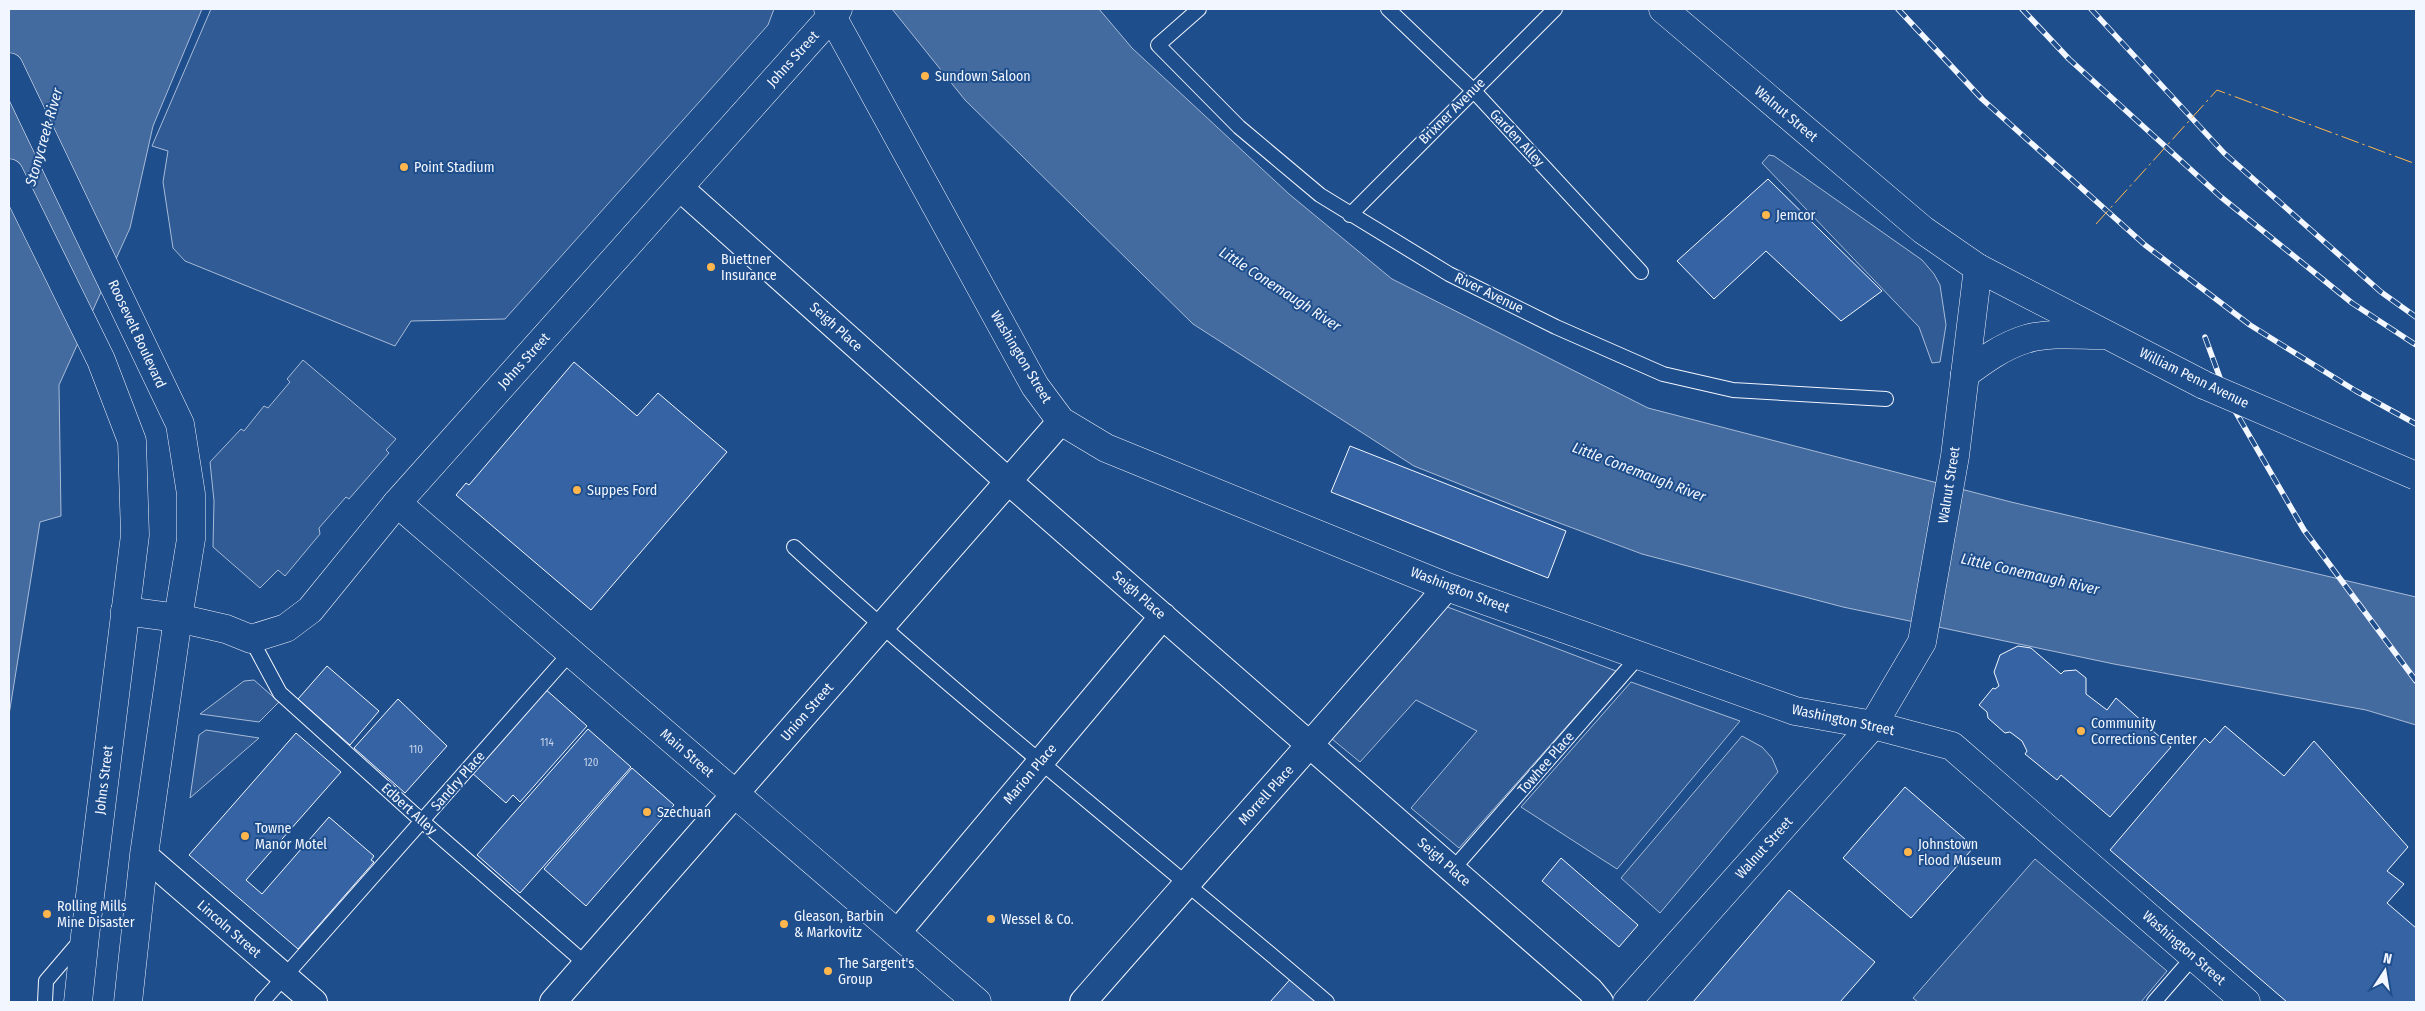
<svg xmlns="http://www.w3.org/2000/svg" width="2425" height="1011" viewBox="0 0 2425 1011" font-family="'Fira Sans Condensed',sans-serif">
	<rect width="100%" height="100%" fill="#1f4e8c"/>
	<path fill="#305b95" stroke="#a8bbd7" d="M211,9H774L768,25L505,319L411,321L395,346L185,261L173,248L163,182L168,151L152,146Z
		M1769,155L1774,156L1922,260L1934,274L1940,285L1946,325L1940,362L1932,363L1919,327L1762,163Z
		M303,360L396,439L386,450L389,453L349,499L346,497L319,528L320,534L285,576L278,570L260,588L213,547L214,501L210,462L241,429L244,431L264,406L268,408L290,382L287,379Z
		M1445,606L1616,671L1459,848L1411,808L1477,731L1416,700L1360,762L1332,739Z
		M254,680L279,702L259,722L200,714L244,681Z
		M1631,682L1740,721L1617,869L1521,807Z
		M206,730L259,738L190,798L199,735Z
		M1742,736L1762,747L1772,758L1778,772L1660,913L1621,878Z
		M2035,859L2167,971L2141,1002H1918L1913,998Z"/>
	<path fill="#446ba0" stroke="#a8bbd7" d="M9,9H202L153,126L130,228L59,385L61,516L40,522L9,715Z
		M892,9H1099L1132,48L1289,194L1392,279L1648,408L2011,502L2416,597V725L2366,710L2114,664L1843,607L1642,554L1530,512L1414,466L1193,324L965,100Z"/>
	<path fill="#3563a3" stroke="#f2f6ff" d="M1768,179L1882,291L1841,321L1766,251L1714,299L1677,261Z
		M574,362L637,416L658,393L727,452L591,610L456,495L466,483L469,485Z
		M1350,446L1566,531L1548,578L1331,492Z
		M2018,646L2031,648L2061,674L2064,671L2076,670L2086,678V694L2107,710L2116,698L2171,747L2110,817L2061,775L2057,780L2025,754L2027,751L2022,741L2010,732L2005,733L1988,718L1987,712L1979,705L1993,688L1995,689L1999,686L1994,672L2000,655Z
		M327,666L379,711L350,745L298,699Z
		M544,688L587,726L520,802L513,795L506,803L471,772Z
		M398,699L447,746L405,793L354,748Z
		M2225,726L2284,776L2314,741L2408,847L2387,871L2404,884L2387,903L2416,928V1002H2287L2110,850L2205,738L2210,743Z
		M588,729L631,767L520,893L477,855Z
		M296,733L341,772L246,880L262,894L329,817L374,856L371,860L374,862L298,949L189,855Z
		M632,768L674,805L586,906L544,869Z
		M1905,787L1974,847L1911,918L1843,858Z
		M1561,858L1638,925L1619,947L1542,881Z
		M1789,890L1875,962L1840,1002H1693Z
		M1294,975L1325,1002H1270Z"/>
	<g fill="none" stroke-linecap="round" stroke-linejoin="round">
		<g stroke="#f2f6ff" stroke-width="16">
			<path id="service" d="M1199,9L1158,45L1239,127L1320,195L1449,274L1556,327L1663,374L1733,390L1886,399
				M1388,9L1473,90L1641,272
				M1350,215L1555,9
				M794,547C966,705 1149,850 1327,1002
				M251,639L280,693L422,821L586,964
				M1453,869L1639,656
				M45,1002L46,981L81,940
				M262,1002L571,652
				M2154,1002L2194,956"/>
		</g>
		<g stroke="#f2f6ff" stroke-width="28">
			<path id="minor" d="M679,187L1008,481L1590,990L1600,1002
				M144,855L314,1002
				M897,933L1163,616
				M553,1002L1061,421
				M1083,1002C1204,863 1327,727 1447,587"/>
		</g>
		<g stroke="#f2f6ff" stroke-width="29">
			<path id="tertiary" d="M397,503L977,1002
				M1627,1002L1873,725"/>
		</g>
		<g stroke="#f2f6ff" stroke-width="29">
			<path id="secondary" d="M828,9L1035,386L1061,421L1106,448L1447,587L1795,711L1873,725L1952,746L2246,1002
				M1873,725L1922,642L1955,456L1978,268"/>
		</g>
		<g stroke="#f2f6ff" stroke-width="29">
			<path id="primary" d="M1663,9L1923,230L1978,268L2204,385
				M1965,374C1984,360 2003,346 2026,339C2050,332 2078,335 2103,335
				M125,611L178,618L226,629L251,639L286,628L310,610L397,503L838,9"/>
		</g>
		<g stroke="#f2f6ff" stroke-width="29">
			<path id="trunk" d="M9,67L180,424L191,494V539L178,618L144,855L128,1002
				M9,173L101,360L132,441L135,535L85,936L78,1002"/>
		</g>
		<use href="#service" stroke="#1f4e8c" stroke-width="14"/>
		<use href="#minor" stroke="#1f4e8c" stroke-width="26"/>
		<use href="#tertiary" stroke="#1f4e8c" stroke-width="28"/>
		<use href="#secondary" stroke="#1f4e8c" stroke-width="28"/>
		<use href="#primary" stroke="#1f4e8c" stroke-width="28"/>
		<use href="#trunk" stroke="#1f4e8c" stroke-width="28"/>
		<g stroke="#f2f6ff" stroke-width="5.5">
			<path id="rail" d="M1898,9L1982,99L2145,245L2250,325L2356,391L2416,424
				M2022,9L2069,59L2221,197L2352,303L2416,345
				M2091,9L2224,153L2381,292L2416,317
				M2205,337L2227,397L2304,530L2416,681"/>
		</g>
		<use href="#rail" stroke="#1f4e8c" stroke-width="4" stroke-dasharray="11" stroke-linecap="butt"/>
		<g stroke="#f2f6ff" stroke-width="29" stroke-linecap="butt">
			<path id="primary-bridge" d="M2204,385L2416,476"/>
		</g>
		<use href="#primary-bridge" stroke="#1f4e8c" stroke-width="28"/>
		<path stroke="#ffb74d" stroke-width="1" stroke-dasharray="18 4 2.5 4" stroke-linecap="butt" d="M2096,224L2217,90L2416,164"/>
	</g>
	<g fill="#ffb74d" stroke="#1f4e8c" stroke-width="2">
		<circle cx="925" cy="76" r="5"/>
		<circle cx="404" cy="167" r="5"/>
		<circle cx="1766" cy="215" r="5"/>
		<circle cx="711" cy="267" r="5"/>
		<circle cx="577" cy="490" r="5"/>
		<circle cx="2081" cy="731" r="5"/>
		<circle cx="647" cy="812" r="5"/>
		<circle cx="245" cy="836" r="5"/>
		<circle cx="1908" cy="852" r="5"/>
		<circle cx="47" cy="914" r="5"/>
		<circle cx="991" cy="919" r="5"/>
		<circle cx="784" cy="924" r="5"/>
		<circle cx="828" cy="971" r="5"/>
	</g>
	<g text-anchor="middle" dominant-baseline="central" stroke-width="4" stroke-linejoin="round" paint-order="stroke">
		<g font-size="11" fill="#c3d1e8">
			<text x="547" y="742">114</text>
			<text x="416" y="749">110</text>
			<text x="591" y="762">120</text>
		</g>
		<g font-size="14" fill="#f2f6ff" stroke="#1f4e8c">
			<text transform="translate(793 59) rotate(-48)">Johns Street</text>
			<text transform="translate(1452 111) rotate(-45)">Brixner Avenue</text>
			<text transform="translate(1786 114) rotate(40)">Walnut Street</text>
			<text transform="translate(1517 138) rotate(47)">Garden Alley</text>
			<text transform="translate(1489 293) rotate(26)">River Avenue</text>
			<text transform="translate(836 327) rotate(42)">Seigh Place</text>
			<text transform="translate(137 334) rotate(65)">Roosevelt Boulevard</text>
			<text transform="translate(1021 357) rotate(59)">Washington Street</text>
			<text transform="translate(524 361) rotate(-48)">Johns Street</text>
			<text transform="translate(2194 378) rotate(26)">William Penn Avenue</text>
			<text transform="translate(1949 485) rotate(-81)">Walnut Street</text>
			<text transform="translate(1460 590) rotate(21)">Washington Street</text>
			<text transform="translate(1139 595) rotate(41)">Seigh Place</text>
			<text transform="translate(807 712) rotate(-49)">Union Street</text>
			<text transform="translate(1843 720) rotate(12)">Washington Street</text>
			<text transform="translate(687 753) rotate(41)">Main Street</text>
			<text transform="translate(1546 763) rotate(-49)">Towhee Place</text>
			<text transform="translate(1030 774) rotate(-50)">Marion Place</text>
			<text transform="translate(104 780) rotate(-83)">Johns Street</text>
			<text transform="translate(458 781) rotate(-49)">Sandry Place</text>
			<text transform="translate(1266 795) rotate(-48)">Morrell Place</text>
			<text transform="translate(409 809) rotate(42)">Edbert Alley</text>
			<text transform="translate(1764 848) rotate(-48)">Walnut Street</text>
			<text transform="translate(1444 862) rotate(41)">Seigh Place</text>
			<text transform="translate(229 929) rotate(41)">Lincoln Street</text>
			<text transform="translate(2184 948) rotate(41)">Washington Street</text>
		</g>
		<g font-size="14" fill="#f2f6ff" stroke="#1f4e8c" text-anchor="start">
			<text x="935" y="76">Sundown Saloon</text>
			<text x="414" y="167">Point Stadium</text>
			<text x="1776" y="215">Jemcor</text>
			<text x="721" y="259">Buettner<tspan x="721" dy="16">Insurance</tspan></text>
			<text x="587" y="490">Suppes Ford</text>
			<text x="2091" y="723">Community<tspan x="2091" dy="16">Corrections Center</tspan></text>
			<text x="657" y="812">Szechuan</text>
			<text x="255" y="828">Towne<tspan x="255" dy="16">Manor Motel</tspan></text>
			<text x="1918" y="844">Johnstown<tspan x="1918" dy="16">Flood Museum</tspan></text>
			<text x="57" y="906">Rolling Mills<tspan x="57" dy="16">Mine Disaster</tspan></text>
			<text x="794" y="916">Gleason, Barbin<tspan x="794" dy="16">&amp; Markovitz</tspan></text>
			<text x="1001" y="919">Wessel &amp; Co.</text>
			<text x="838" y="963">The Sargent's<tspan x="838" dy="16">Group</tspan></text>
		</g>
		<g font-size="15" font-style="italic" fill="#f2f6ff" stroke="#1f4e8c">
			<text transform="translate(44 137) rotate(-74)">Stonycreek River</text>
			<text transform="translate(1280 289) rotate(33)">Little Conemaugh River</text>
			<text transform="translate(1639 472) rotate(21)">Little Conemaugh River</text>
			<text transform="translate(2030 574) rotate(13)">Little Conemaugh River</text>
		</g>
	</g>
	<rect width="2425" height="1011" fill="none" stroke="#f2f6ff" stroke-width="20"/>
	<g transform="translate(2385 971) rotate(12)" stroke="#1f4e8c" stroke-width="4" paint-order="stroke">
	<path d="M0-4L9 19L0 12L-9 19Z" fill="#f2f6ff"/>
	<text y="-8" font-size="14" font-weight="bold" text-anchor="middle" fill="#f2f6ff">N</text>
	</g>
</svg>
